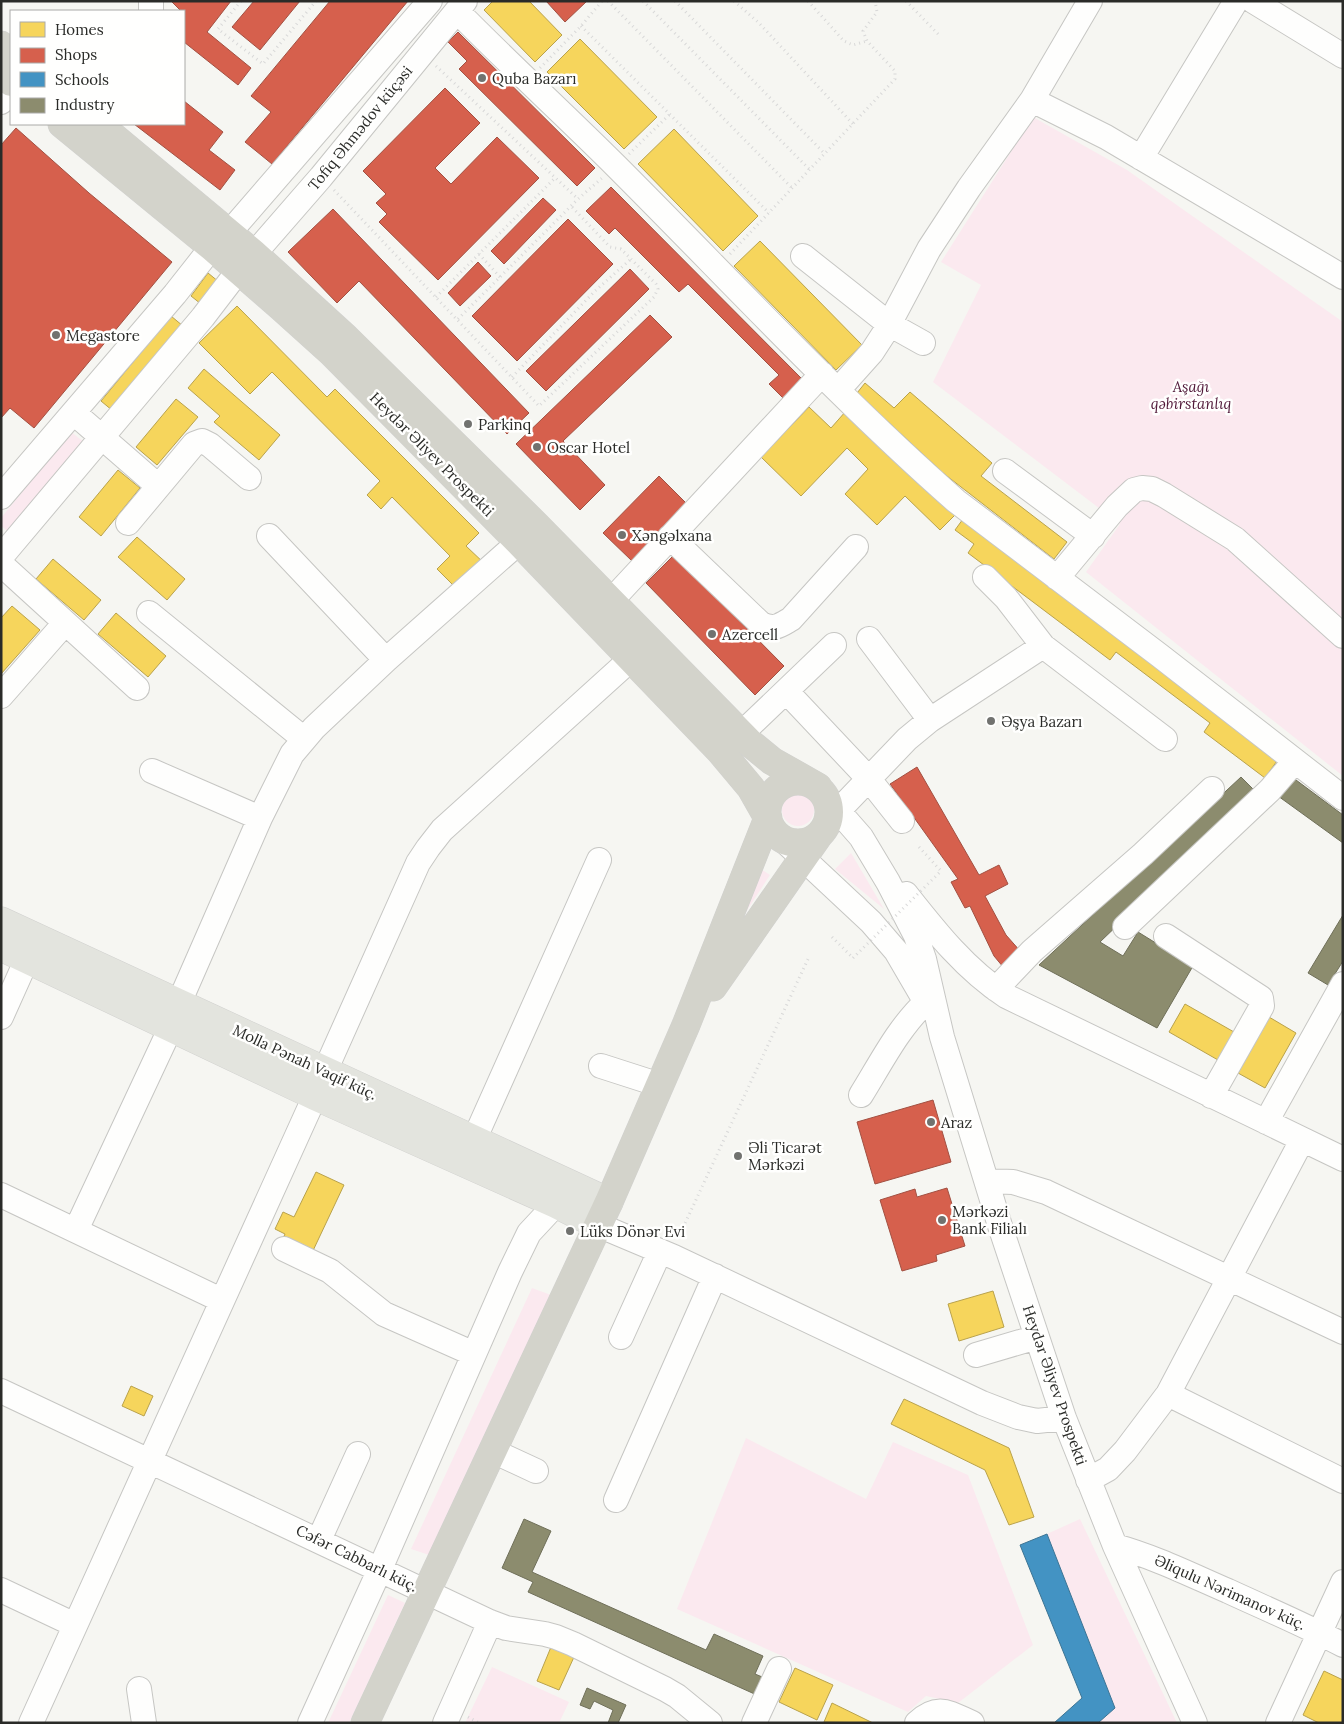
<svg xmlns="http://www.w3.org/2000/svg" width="1344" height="1724" viewBox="0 0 1344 1724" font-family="Lora,serif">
	<rect width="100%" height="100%" fill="#f6f6f2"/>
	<path fill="#fbe9ef" d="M1033,117L1127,170L1343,322V776L1086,572L1120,524L933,382L981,285L941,262Z
		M71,432L84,442L9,532L1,526V518Z
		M782 810a16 16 0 1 1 32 0a16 16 0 1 1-32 0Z
		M851,853L884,909L835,869Z
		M755,865L770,875L727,941Z
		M532,1288L551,1295L429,1555L411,1549Z
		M746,1438L866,1499L893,1442L968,1475L1033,1645L958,1703L926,1696L908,1712L677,1609Z
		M1080,1519L1177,1723H1098L1114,1708L1047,1534Z
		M388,1595L405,1603L349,1723H328Z
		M492,1667L569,1702L559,1723H465Z"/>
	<path fill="#f6d55c" stroke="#b9a24c" d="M493,1H529L562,35L535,62L484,10Z
		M580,39L657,117L624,149L547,72Z
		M674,129L758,216L723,251L638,164Z
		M760,241L862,345L836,370L734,266Z
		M208,273L219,282L201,304L191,296Z
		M237,306L327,397L335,389L479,533L466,546L486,565L459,591L437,569L450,556L392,497L381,509L367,495L380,481L272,372L250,394L199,343Z
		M171,316L183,326L113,411L101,401Z
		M204,369L280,435L259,460L214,422L220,416L188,388Z
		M865,383L894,408L910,392L992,463L981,476L1067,542L1054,559L943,473L857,393Z
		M176,399L198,417L157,465L136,447Z
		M809,407L831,428L846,411L955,515L940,530L905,496L877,525L845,494L868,469L847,448L801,496L761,457Z
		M118,470L140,488L101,536L79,517Z
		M963,519L1279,758L1265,778L1204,732L1210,723L1116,652L1110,660L968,553L974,544L955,530Z
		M137,537L185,579L167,600L118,557Z
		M53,559L101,600L84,620L36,579Z
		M12,606L40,630L1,674V618Z
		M116,613L166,656L148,677L98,634Z
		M1185,1004L1234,1032L1218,1060L1169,1032Z
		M1269,1017L1296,1033L1265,1088L1238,1073Z
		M316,1172L344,1185L310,1257L281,1243L285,1234L275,1229L283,1212L294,1217Z
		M993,1291L1004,1327L959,1341L948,1304Z
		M131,1386L153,1396L144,1416L122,1406Z
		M904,1399L1009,1448L1034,1517L1009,1525L985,1470L891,1424Z
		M551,1647L574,1657L559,1690L537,1681Z
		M795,1668L833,1685L817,1720L779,1702Z
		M1324,1671L1343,1680V1723H1319L1303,1715Z
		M832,1703L873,1723L824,1722Z"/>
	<path fill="#d6604d" stroke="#a25042" d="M171,1H231L207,32L251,68L238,85L184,42V11H181Z
		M254,1H300L260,50L232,27Z
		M330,1H408L272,164L245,142L271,112L251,96Z
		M546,1H587L565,22Z
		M458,32L595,168L577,186L459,69L467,61L448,42Z
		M445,88L480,123L435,168L451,184L497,137L539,178L438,280L379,222L387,214L376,203L386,194L363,171Z
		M184,101L223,132L209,150L235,170L220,190L134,124H184Z
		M16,128L89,193L172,262L34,428L10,408L1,418V145Z
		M611,187L803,380L784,399L769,384L779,375L688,284L679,292L615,228L609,234L586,211Z
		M543,198L556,210L504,264L491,251Z
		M333,209L529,413L507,434L359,281L337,303L288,252Z
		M568,219L613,264L517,361L472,316Z
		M478,262L491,276L460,306L448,293Z
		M630,269L649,289L546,391L526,371Z
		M650,315L672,337L563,441L605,485L580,510L516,444Z
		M659,476L687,504L632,561L603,533Z
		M674,555L784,666L755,695L646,583Z
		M917,767L979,875L999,865L1008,884L985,896L1006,935L1021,952L1004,968L994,956L970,906L965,908L951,882L958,879L890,784Z
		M933,1100L951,1162L875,1184L857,1122Z
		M947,1188L965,1246L936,1255L937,1261L902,1271L880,1200L915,1189L917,1197Z"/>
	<path fill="#4393c3" stroke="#3c7494" d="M1047,1534L1115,1708L1098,1723H1054L1082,1698L1020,1545Z"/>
	<path fill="#8c8c6e" stroke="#6f6f59" d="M1241,777L1256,792L1100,942L1123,956L1138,932L1193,966L1157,1028L1039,965Z
		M1292,777L1343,815V843L1278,796Z
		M1343,915V961L1328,985L1308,973Z
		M524,1519L551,1531L532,1572L706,1650L714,1634L763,1656L755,1674L767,1679L759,1696L528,1592L533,1582L502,1568Z
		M587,1688L626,1705L618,1723H608L613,1710L594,1701L590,1709L580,1705Z"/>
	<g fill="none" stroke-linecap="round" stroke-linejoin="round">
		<g stroke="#c6c6c3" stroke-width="26">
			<path id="minor" d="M1253,1L1343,56
				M151,11V1
				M457,11C509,64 564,114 617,167C729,279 837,396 956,501L1159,655L1343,798
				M1032,100L1106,137L1343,277
				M1,102L11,89
				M1141,158L1236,1
				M229,233L430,1
				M254,254L321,177L465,1
				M803,256L889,324L923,343
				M838,390L872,352L885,332L929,249L969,188L1032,100L1090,1
				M74,413L158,486
				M1005,471L1093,536
				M1,497L175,294L212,247
				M128,523L194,444L202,441L210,445L249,478
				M269,536L386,660
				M670,537L761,624C775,630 779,626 791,619L856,547
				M1,557L203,317L239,270
				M1,564L137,688
				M985,577L1006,598L1043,646
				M1057,578L1117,506L1134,490L1142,488L1152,489L1164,495L1235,539L1343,636
				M610,602L822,374
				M149,613L304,739
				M869,639L930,720
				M786,691L868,778L902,821
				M1,696L65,623
				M741,734L834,645
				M152,771L260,818
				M825,796L861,837L888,882L916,936L924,959L942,1037L1001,1229L1064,1418L1115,1546L1195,1723
				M826,827L839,810L907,739L930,720L1043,646L1165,739
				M779,836L871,922L896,951L924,999
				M906,894C936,932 965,969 1006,996L1343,1159
				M1125,927L1270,790L1295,761
				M1166,936L1261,998L1262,1006L1211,1096
				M996,989L1032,951L1143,854L1212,789
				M179,1003L260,818L292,754L314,728L386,660L519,542
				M1,1017L27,959
				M601,1066L660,1085
				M325,1071L418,863L428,848L442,830L631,659
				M861,1095C881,1063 898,1028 926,1002
				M1266,1122L1343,984
				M474,1140L599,860
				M987,1181L1013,1182L1046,1192L1343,1332
				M1,1195L221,1300
				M598,1225L674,1257L982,1403L1018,1417L1037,1421L1064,1418
				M76,1230L171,1027
				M284,1249L330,1271L384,1314L474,1354
				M621,1337L660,1251
				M976,1355L1037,1337
				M1,1391L490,1622L506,1628L545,1634L556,1637L573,1644L665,1689L677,1696L710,1723
				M1168,1394L1343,1481
				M493,1451L536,1471
				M1088,1480L1108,1469L1125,1451L1168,1394L1302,1140
				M616,1500L715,1276
				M319,1540L358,1454
				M1115,1546C1155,1557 1191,1575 1228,1591C1267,1609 1305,1625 1343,1645
				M1,1590L75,1625
				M139,1689L144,1723
				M31,1723L315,1096
				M310,1723L380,1569L510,1272L529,1233L556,1204L563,1188
				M445,1723L490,1622
				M754,1723L779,1669
				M917,1723C938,1703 949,1713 972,1723
				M1278,1723L1343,1582"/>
		</g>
		<g stroke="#d1d1cf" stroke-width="29">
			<path id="major" d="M1,921L609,1202
				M1,947L315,1096L556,1204L598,1225"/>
		</g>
		<g stroke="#d1d1cf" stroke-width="29">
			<path id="highway" d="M1,45L11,53
				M1,74L11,82
				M62,124L212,247L281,307L332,353L519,542L720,751L751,788L768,818L686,1025L609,1202L365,1723
				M98,124L254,254L346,338L537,526L750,743L772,761L818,787
				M767 812a31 31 0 1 1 62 0a31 31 0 1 1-62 0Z
				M713,987L819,835"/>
		</g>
		<path stroke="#d8d8d8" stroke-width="3" stroke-dasharray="1 4" stroke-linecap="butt" d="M241,1L218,29L263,64L316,1
			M608,1L792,188
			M643,1L810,170
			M675,1L825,154
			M734,1L759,23L853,124
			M808,1L844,41L853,45L867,41
			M906,1L940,36
			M581,26L769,213
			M436,66L578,199L602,178
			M540,68L581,26L602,1
			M629,154L670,114
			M334,190L539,406L654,297L658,289L656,284L621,249L610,247L571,206
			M479,254L500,277
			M730,254L895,79V71L867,41L863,31L877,12L875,1
			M436,297L556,177
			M458,319L578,199
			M512,377L595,291L631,259
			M919,847L941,871
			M832,937L853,958
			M681,1232L808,959
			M468,1717L479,1723"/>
		<use href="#minor" stroke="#fefefd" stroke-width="24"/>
		<use href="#major" stroke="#e3e4de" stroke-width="28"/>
		<use href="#highway" stroke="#d3d3cb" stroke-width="28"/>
		<path stroke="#d8d8d8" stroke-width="3" stroke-dasharray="1 4" stroke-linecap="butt" d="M853,958L941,871"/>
	</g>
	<g fill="#71726f" stroke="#fffffe" stroke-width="2">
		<circle cx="482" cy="78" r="5"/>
		<circle cx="56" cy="335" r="5"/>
		<circle cx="468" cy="424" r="5"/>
		<circle cx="537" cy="447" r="5"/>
		<circle cx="622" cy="535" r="5"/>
		<circle cx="712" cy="634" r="5"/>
		<circle cx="991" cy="721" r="5"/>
		<circle cx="931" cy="1122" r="5"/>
		<circle cx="738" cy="1156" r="5"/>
		<circle cx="942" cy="1220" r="5"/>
		<circle cx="570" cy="1231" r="5"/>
	</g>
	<g text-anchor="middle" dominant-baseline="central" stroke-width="5" stroke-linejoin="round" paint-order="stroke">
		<g font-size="15" fill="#2a2b28" stroke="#fffffe" text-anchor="start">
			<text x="492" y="78">Quba Bazarı</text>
			<text x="66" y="335">Megastore</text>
			<text x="478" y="424">Parkinq</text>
			<text x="547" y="447">Oscar Hotel</text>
			<text x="632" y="535">Xəngəlxana</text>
			<text x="722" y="634">Azercell</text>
			<text x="1001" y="721">Əşya Bazarı</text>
			<text x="941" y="1122">Araz</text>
			<text x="748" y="1147">Əli Ticarət<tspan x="748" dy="17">Mərkəzi</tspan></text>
			<text x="952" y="1211">Mərkəzi<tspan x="952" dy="17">Bank Filialı</tspan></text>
			<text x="580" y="1231">Lüks Dönər Evi</text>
		</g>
		<g font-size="15" fill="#2a2b28" stroke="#fffffe">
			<text transform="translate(360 128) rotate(-51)">Tofiq Əhmədov küçəsi</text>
			<text transform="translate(432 454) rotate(45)">Heydər Əliyev Prospekti</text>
			<text transform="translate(305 1062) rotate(25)">Molla Pənah Vaqif küç.</text>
			<text transform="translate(1055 1385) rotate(71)">Heydər Əliyev Prospekti</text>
			<text transform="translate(357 1558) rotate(26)">Cəfər Cabbarlı küç.</text>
			<text transform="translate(1230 1592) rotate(24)">Əliqulu Nərimanov küç.</text>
		</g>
		<g font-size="15" font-style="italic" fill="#501838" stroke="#fffffe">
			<text x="1191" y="386">Aşağı<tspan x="1191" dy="17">qəbirstanlıq</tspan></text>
		</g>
	</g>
	<rect width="1344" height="1724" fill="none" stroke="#2a2b28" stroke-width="5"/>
	<rect x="10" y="10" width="175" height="115" fill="#fffffe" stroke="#aaaaa8"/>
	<rect x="20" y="22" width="25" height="15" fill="#f6d55c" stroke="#aaaaa8"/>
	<text x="55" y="35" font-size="15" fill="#2a2b28">Homes</text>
	<rect x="20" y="48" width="25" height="15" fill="#d6604d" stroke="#aaaaa8"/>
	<text x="55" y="60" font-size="15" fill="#2a2b28">Shops</text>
	<rect x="20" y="72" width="25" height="15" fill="#4393c3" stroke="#aaaaa8"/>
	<text x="55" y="85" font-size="15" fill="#2a2b28">Schools</text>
	<rect x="20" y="98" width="25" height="15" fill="#8c8c6e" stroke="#aaaaa8"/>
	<text x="55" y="110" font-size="15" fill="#2a2b28">Industry</text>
</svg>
